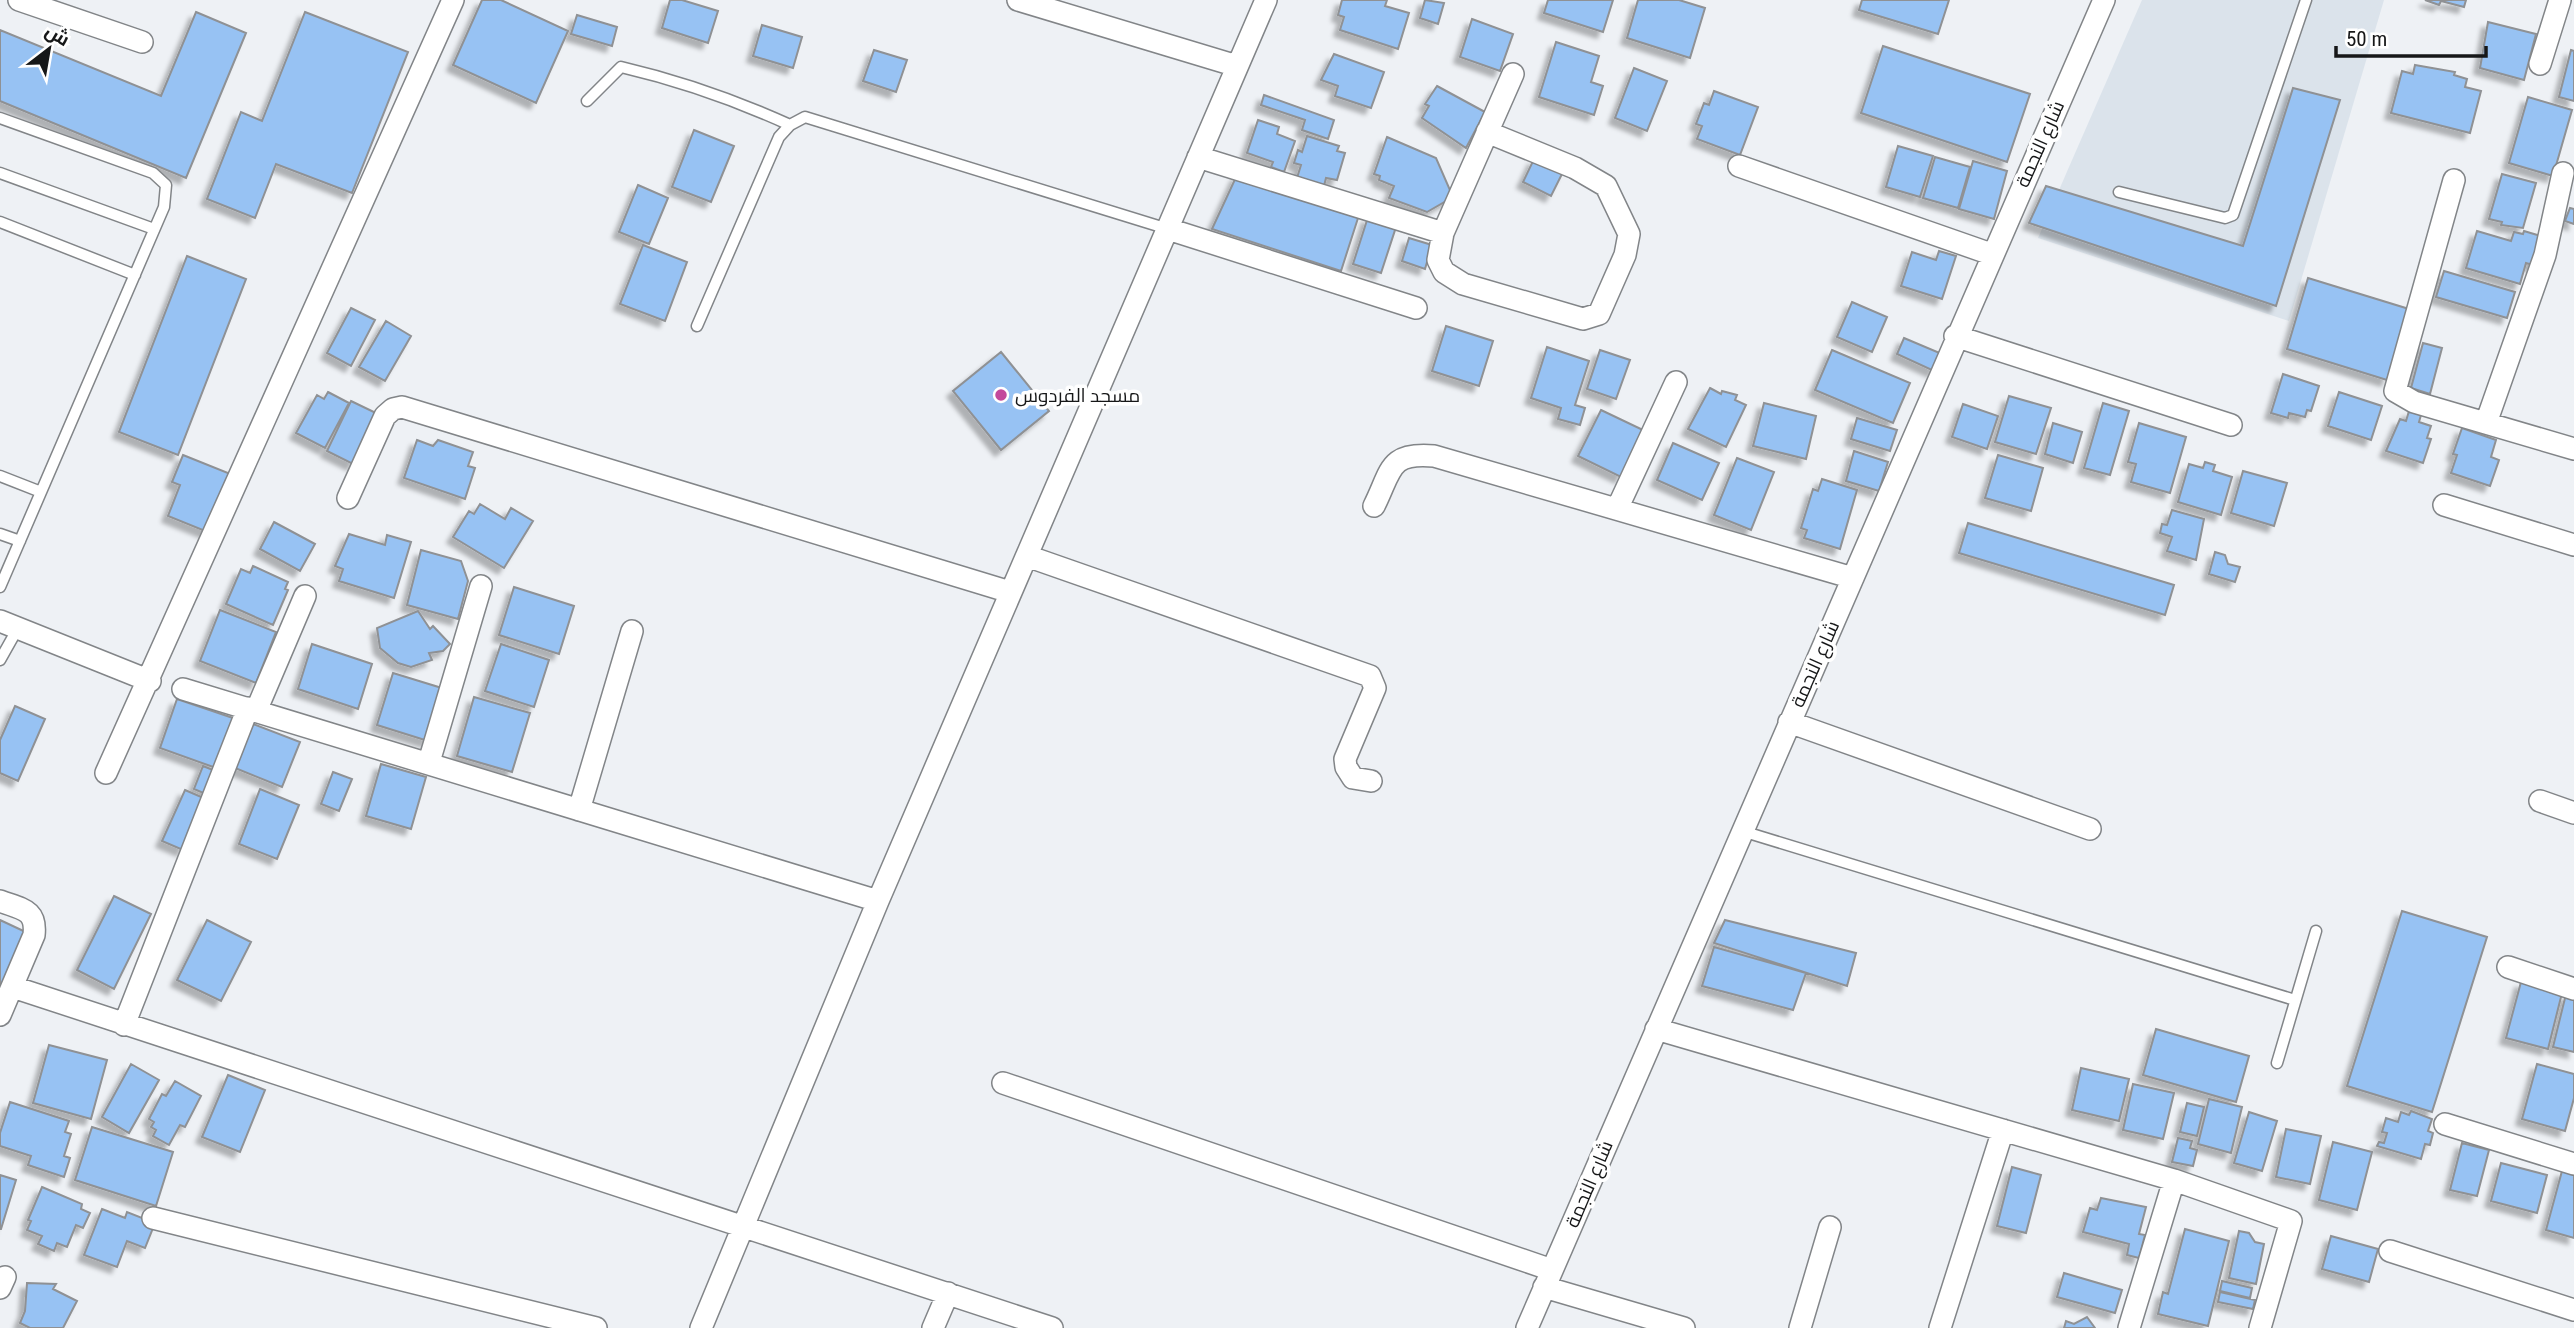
<svg xmlns="http://www.w3.org/2000/svg" width="2574" height="1328" viewBox="0 0 2574 1328" font-family="'Roboto Condensed',Cairo,sans-serif">
	<defs>
		<filter id="shadow"><feDropShadow dx="-6" dy="6" stdDeviation="2" flood-color="#0004"/></filter>
	</defs>
	<rect width="100%" height="100%" fill="#eef1f5"/>
	<path fill="#dbe3eb" d="M2142,0H2384L2289,321L2038,238Z"/>
	<path fill="#97c2f3" stroke="#8f9194" stroke-width="2" filter="url(#shadow)" d="M482,0H501L568,31L536,103L453,65Z
		M670,0H682L718,11L708,43L662,28Z
		M1342,0H1387L1385,6L1409,13L1398,49L1340,30L1344,17L1338,15Z
		M1425,0L1444,3L1438,24L1420,18Z
		M1548,0H1613L1603,32L1544,13Z
		M1638,0H1679L1705,8L1690,58L1627,38Z
		M1862,0H1949L1938,34L1859,10Z
		M2425,0H2466L2464,7L2441,1L2439,5Z
		M196,12L246,33L186,178L0,101V30L161,96Z
		M305,12L408,52L352,193L276,164L255,218L207,199L241,112L262,121Z
		M577,15L617,27L612,46L571,34Z
		M1472,19L1513,34L1500,71L1460,57Z
		M2488,22L2536,34L2524,80L2480,68Z
		M762,25L802,37L793,68L753,56Z
		M1556,42L1599,56L1591,82L1603,86L1594,115L1539,97Z
		M1883,46L2030,94L2007,162L1861,113Z
		M874,50L907,60L896,92L863,81Z
		M2571,50L2574,51V101L2559,97Z
		M1334,54L1384,72L1371,108L1335,96L1338,86L1321,80Z
		M2415,65L2455,72L2454,75L2467,79L2465,87L2481,91L2470,133L2391,113L2402,71L2413,74Z
		M1634,68L1667,81L1647,131L1615,118Z
		M1437,86L1485,112L1466,148L1422,118L1429,106L1425,104Z
		M2293,88L2340,100L2276,306L2029,223L2046,186L2243,246Z
		M1714,91L1758,107L1740,155L1697,139L1702,126L1696,124L1704,103L1709,105Z
		M1264,95L1334,120L1328,139L1302,130L1305,120L1261,105Z
		M2528,97L2572,110L2553,176L2509,163Z
		M1258,120L1279,127L1277,134L1295,141L1284,172L1271,167L1273,162L1247,153Z
		M694,130L734,146L711,202L672,187Z
		M1307,136L1339,146L1337,151L1345,153L1337,180L1326,178L1324,186L1297,178L1301,165L1294,163L1298,150L1302,152Z
		M1387,137L1436,158L1453,197L1427,212L1389,198L1394,186L1379,180L1380,176L1374,174Z
		M1898,146L1933,156L1920,197L1886,187Z
		M1935,157L1970,167L1958,208L1923,198Z
		M1534,159L1563,172L1551,196L1523,182Z
		M1973,161L2007,171L1994,219L1959,209Z
		M2502,174L2536,183L2523,228L2501,225L2502,222L2489,219Z
		M1237,175L1359,215L1341,271L1212,229Z
		M638,185L668,198L649,244L619,232Z
		M2570,208L2574,209V224L2565,221Z
		M1368,217L1396,227L1381,273L1353,264Z
		M2477,231L2511,241L2514,232L2523,234L2524,231L2544,237L2536,266L2526,263L2520,284L2466,268Z
		M1409,238L1432,245L1425,269L1402,261Z
		M643,245L687,262L665,321L620,304Z
		M1939,251L1956,256L1942,299L1901,286L1912,252L1936,260Z
		M187,256L246,279L178,455L119,432Z
		M2444,271L2515,292L2507,318L2436,297Z
		M2308,278L2409,309L2387,380L2287,349Z
		M1852,302L1887,317L1872,352L1837,337Z
		M351,308L375,320L351,366L327,353Z
		M386,321L411,336L385,381L359,367Z
		M1446,326L1493,341L1479,386L1432,371Z
		M1904,338L1942,354L1934,371L1897,354Z
		M2423,343L2442,348L2430,394L2411,388Z
		M1547,347L1589,361L1575,405L1585,408L1580,425L1558,419L1561,408L1531,398Z
		M1600,350L1630,360L1616,399L1587,389Z
		M1832,350L1910,383L1893,423L1815,390Z
		M1001,352L1049,411L1001,450L953,391Z
		M2283,374L2319,386L2311,411L2307,410L2305,417L2289,413L2288,418L2271,413Z
		M1710,388L1721,394L1722,391L1737,395L1735,400L1746,405L1726,447L1688,429Z
		M328,392L349,403L325,448L296,433L317,395L324,399Z
		M2339,392L2382,406L2371,440L2328,426Z
		M2009,396L2051,408L2036,454L1995,442Z
		M351,401L378,414L353,464L327,451Z
		M1764,403L1816,416L1806,459L1753,446Z
		M2103,403L2129,411L2110,475L2084,468Z
		M1963,404L1998,416L1987,449L1952,437Z
		M1601,410L1643,430L1621,477L1578,456Z
		M2409,411L2421,415L2419,422L2431,426L2427,438L2431,439L2423,463L2386,451L2400,419L2406,421Z
		M1857,418L1897,430L1890,451L1851,439Z
		M2053,423L2082,432L2073,463L2045,454Z
		M2139,423L2186,437L2170,493L2131,482L2136,464L2128,462Z
		M2462,428L2496,440L2491,457L2499,460L2490,486L2451,473L2457,455L2453,454Z
		M417,440L433,446L438,440L473,452L468,466L475,468L465,499L404,478Z
		M1673,443L1719,463L1702,500L1657,480Z
		M1854,451L1888,462L1879,491L1846,481Z
		M183,455L233,475L210,533L168,516L180,485L172,482Z
		M1998,455L2043,468L2031,511L1985,498Z
		M1737,458L1774,472L1751,530L1714,515Z
		M2205,462L2215,465L2213,471L2232,477L2221,515L2178,502L2189,464L2203,468Z
		M2243,471L2287,483L2274,526L2231,513Z
		M1822,479L1857,490L1840,549L1804,538L1807,530L1801,528L1813,489L1818,491Z
		M480,504L505,519L511,508L533,521L504,568L453,537L469,511L474,514Z
		M2172,510L2204,519L2196,560L2167,551L2172,537L2160,533L2162,524L2167,525Z
		M274,522L315,544L300,571L260,549Z
		M1968,523L2174,585L2165,615L1959,553Z
		M349,534L385,545L387,535L411,542L394,598L339,581L343,569L335,566Z
		M421,550L461,561L468,581L458,619L407,605Z
		M2215,552L2225,555L2228,564L2240,567L2235,582L2209,574Z
		M253,566L288,582L285,589L288,590L273,625L226,604L241,569L250,573Z
		M514,587L574,606L559,654L499,635Z
		M220,610L276,632L256,683L200,661Z
		M418,611L430,629L433,626L450,644L443,651L429,653L432,660L411,667L398,663L380,648L377,628Z
		M312,644L372,664L358,709L298,689Z
		M501,644L549,660L534,707L485,691Z
		M393,673L445,689L428,741L377,725Z
		M474,697L530,713L512,772L457,756Z
		M177,699L233,718L216,768L160,748Z
		M15,706L45,719L18,781L0,773V740Z
		M253,724L300,742L282,787L235,768Z
		M381,764L426,777L411,829L366,816Z
		M203,766L218,772L208,795L194,789Z
		M333,772L352,779L339,811L321,804Z
		M260,789L299,805L277,859L239,844Z
		M185,790L206,799L183,850L162,841Z
		M114,896L151,914L114,989L77,970Z
		M2402,911L2487,937L2432,1112L2347,1086Z
		M0,920L30,934L0,997Z
		M207,920L251,942L221,1001L177,980Z
		M1725,920L1856,953L1847,986L1714,943Z
		M1714,947L1806,973L1793,1010L1702,986Z
		M2521,982L2562,993L2548,1049L2506,1038Z
		M2566,994L2574,996V1052L2553,1047Z
		M2156,1029L2249,1056L2236,1102L2143,1075Z
		M49,1045L107,1060L91,1119L33,1103Z
		M131,1064L159,1080L129,1133L102,1117Z
		M2537,1064L2574,1074V1098L2565,1131L2522,1119Z
		M2081,1068L2129,1079L2119,1121L2072,1110Z
		M228,1075L265,1090L240,1152L202,1137Z
		M175,1081L201,1096L185,1127L180,1125L169,1145L153,1136L156,1130L151,1127L154,1122L149,1119L162,1094L166,1096Z
		M2133,1084L2174,1093L2163,1139L2123,1130Z
		M2209,1099L2242,1107L2231,1153L2198,1144Z
		M10,1102L69,1121L65,1132L71,1134L64,1156L70,1158L64,1177L28,1165L31,1156L0,1146V1133Z
		M2187,1103L2204,1107L2197,1136L2180,1132Z
		M2411,1111L2432,1119L2428,1131L2433,1133L2430,1145L2425,1144L2421,1159L2377,1146L2379,1142L2384,1143L2387,1133L2382,1132L2386,1118L2398,1122L2401,1112L2409,1115Z
		M2249,1112L2277,1121L2262,1171L2234,1163Z
		M92,1127L173,1152L156,1206L75,1180Z
		M2286,1129L2321,1136L2310,1184L2276,1177Z
		M2178,1138L2192,1141L2190,1148L2197,1150L2193,1166L2172,1162Z
		M2333,1142L2372,1152L2357,1210L2319,1200Z
		M2462,1143L2489,1150L2477,1196L2450,1190Z
		M2501,1163L2547,1175L2537,1213L2491,1201Z
		M2012,1167L2041,1175L2026,1233L1997,1226Z
		M2562,1171L2574,1174V1238L2546,1230Z
		M0,1175L16,1180L1,1229H0Z
		M42,1187L82,1204L81,1209L90,1213L83,1228L76,1225L67,1247L57,1243L54,1251L38,1244L42,1236L27,1230L31,1221L28,1220Z
		M2101,1198L2146,1207L2139,1234L2145,1235L2139,1258L2127,1255L2129,1244L2083,1232L2090,1208L2097,1210Z
		M102,1209L125,1218L127,1212L155,1223L145,1248L127,1241L117,1267L84,1255Z
		M2185,1229L2229,1241L2208,1326L2158,1314L2163,1292L2168,1294Z
		M2239,1231L2249,1233L2255,1242L2264,1244L2256,1284L2229,1278Z
		M2331,1236L2378,1249L2369,1282L2322,1269Z
		M2064,1273L2122,1290L2115,1313L2057,1297Z
		M2222,1281L2252,1288L2250,1298L2220,1291Z
		M27,1283L56,1284L53,1289L77,1301L63,1328H30L20,1323L25,1311Z
		M2220,1292L2255,1300L2253,1309L2218,1302Z
		M2087,1317L2095,1328H2064L2066,1321L2074,1324Z"/>
	<g fill="none" stroke-linecap="round" stroke-linejoin="round">
		<g stroke="#828588" stroke-width="13">
			<path id="lane" d="M587,101L621,67C681,81 735,100 790,125
				M0,118L153,173L166,185L164,207L0,587
				M0,173L154,229
				M2119,192L2225,218L2233,215L2306,0
				M0,222L135,275
				M697,326L779,137L790,125L805,117L1168,229
				M0,476L41,492
				M0,534L20,541
				M0,660L18,628
				M1742,831L2295,1000
				M2277,1063L2316,931"/>
		</g>
		<g stroke="#828588" stroke-width="24">
			<path id="street" d="M19,0L142,42
				M1018,0L1237,66
				M2540,64L2560,0
				M1487,132L1575,168L1606,186L1629,234L1625,255L1599,314L1583,319L1463,284L1444,272L1438,260L1443,233L1513,74
				M1198,157L1443,233
				M1739,166L1991,254
				M2454,180L2395,391L2414,402L2574,449
				M1168,229L1416,308
				M1955,336L2231,425
				M2486,423L2545,255L2563,173
				M348,498L385,416L393,409L402,407L1010,592
				M2444,505L2574,545
				M1374,506C1392,470 1388,452 1434,456L1853,578
				M1617,509L1676,382
				M1027,556L1370,676L1375,688L1345,759L1346,767L1353,778L1371,781
				M0,621L150,681
				M183,689L878,901
				M256,711L305,596
				M1789,722L2090,829
				M429,762L481,586
				M106,773L453,0
				M2540,801L2574,813
				M579,810L632,631
				M0,901C21,909 37,909 34,935L0,1015
				M2508,967L2574,989
				M13,987L1052,1328
				M124,1025L248,708
				M1656,1029L2174,1180L2291,1221L2260,1328
				M1003,1083L1552,1270
				M2445,1124L2574,1164
				M153,1218L596,1328
				M2390,1251L2574,1310
				M1544,1287L1684,1328
				M0,1288L5,1277
				M701,1328L878,901L1266,0
				M933,1328L948,1293
				M1527,1328L2104,0
				M1800,1328L1830,1227
				M1940,1328L2003,1130
				M2129,1328L2174,1180"/>
		</g>
		<use href="#lane" stroke="#fff" stroke-width="10"/>
		<use href="#street" stroke="#fff" stroke-width="21"/>
	</g>
	<circle fill="#c3499c" stroke="#fff" stroke-width="2.5" cx="1001" cy="395" r="7"/>
	<g text-anchor="middle" dominant-baseline="central" stroke-width="7" stroke-linejoin="round" paint-order="stroke">
		<g font-size="19" fill="#161718" stroke="#fff">
			<text transform="translate(2040 144) rotate(-66)">شارع النجمة</text>
			<text transform="translate(1815 664) rotate(-66)">شارع النجمة</text>
			<text transform="translate(1589 1184) rotate(-67)">شارع النجمة</text>
		</g>
		<g font-size="19" fill="#161718" stroke="#fff" text-anchor="start">
			<text x="1015" y="395">مسجد الفردوس</text>
		</g>
	</g>
	<g transform="translate(49 49) rotate(31)" stroke="#ffffff" stroke-width="5" paint-order="stroke">
	<path d="M0-5L12 26L0 18L-12 26Z" fill="#161718"/>
	<text y="-10" font-size="19" font-weight="bold" text-anchor="middle" fill="#161718">ش</text>
	</g>
	<path d="M2336 46v10h150v-10" fill="none" stroke="#161718" stroke-width="3.5"/>
	<text x="2346" y="46" font-size="21" fill="#161718" stroke="#ffffff" stroke-width="5" paint-order="stroke">50 m</text>
</svg>
